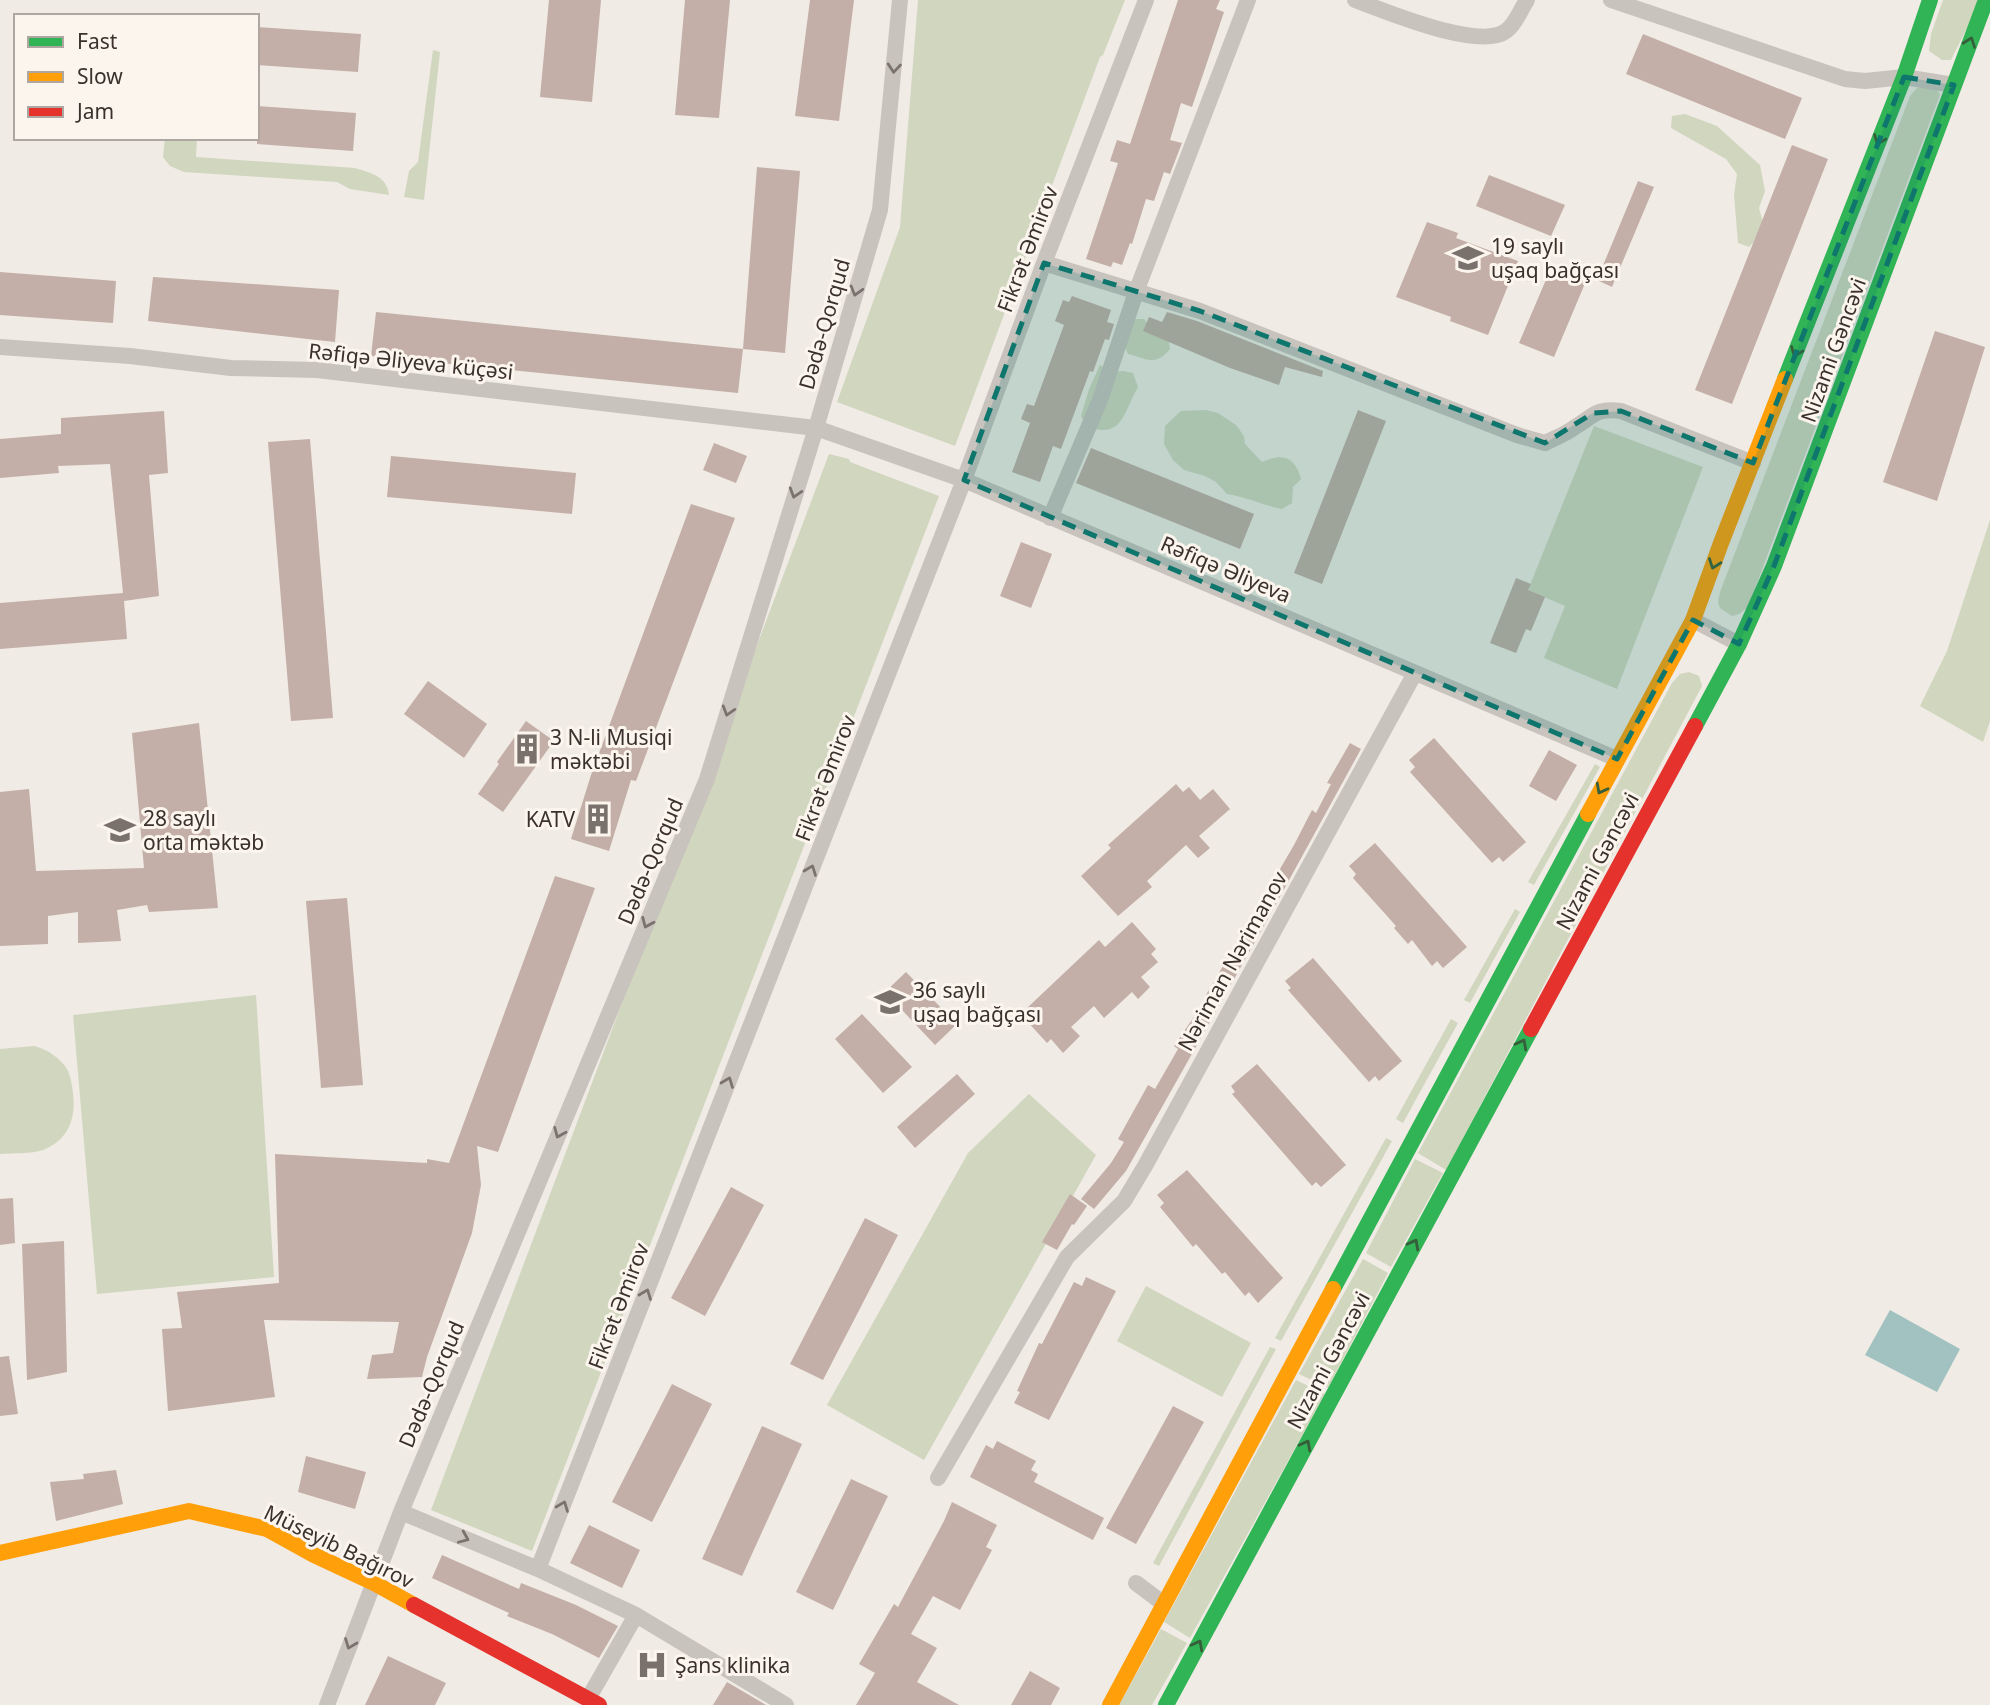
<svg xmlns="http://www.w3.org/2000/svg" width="1990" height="1705" viewBox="0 0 1990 1705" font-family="'Noto Sans',sans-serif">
	<rect width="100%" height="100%" fill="#f0ebe5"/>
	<path fill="#d1d6bf" d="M918,0H1125L1103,55L1100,57L955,446L837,402L900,227Z
		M1943,0H1981L1951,60H1942L1929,51L1931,34Z
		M433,50L440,52L424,200L404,197L409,171L418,162Z
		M1924,85L1937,89L1940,95L1748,607L1739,614L1732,616L1720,608L1718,602L1720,592L1910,96L1916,89Z
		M1685,114L1717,126L1760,165L1765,191L1759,208L1764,226L1763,233L1749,247L1738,243L1734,195L1737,174L1726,159L1671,128L1672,116Z
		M165,138H197L196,157L355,168C371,173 387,176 389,195L350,189L337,182L184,172L170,166L163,157Z
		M1132,319H1144L1150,326L1168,337L1170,349C1155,367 1148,359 1128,354L1121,338Z
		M1100,365L1113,372L1123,371L1133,373L1138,387C1123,412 1124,439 1087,427L1081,416L1089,389Z
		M1206,410L1218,413L1236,425L1244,436L1245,444L1262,462C1282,453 1295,456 1301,479L1293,487L1292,503L1282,509C1263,505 1246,497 1227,494L1216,482L1205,476L1184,470L1173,460L1164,444L1165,426L1181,411Z
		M1594,426L1703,467L1617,689L1544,658L1565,606L1528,590Z
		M829,454L849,459L850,462L939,496L532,1551L431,1510Z
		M1990,520V721L1983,742L1920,706L1947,651Z
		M1689,672L1699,676L1702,686L1446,1170L1418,1153L1672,683L1680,674Z
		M1595,764L1600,767L1534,885L1528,882Z
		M1515,909L1520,912L1470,1003L1464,1000Z
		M256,995L274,1277L97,1294L73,1015Z
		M1451,1019L1458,1023L1403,1123L1396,1119Z
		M34,1046C47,1049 62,1059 68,1071C71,1078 72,1086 73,1093C76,1118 69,1140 43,1150C31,1154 13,1153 0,1154V1049Z
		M1029,1094L1096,1155L924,1460L827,1405L968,1153Z
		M1386,1138L1392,1141L1281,1341L1275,1338Z
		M1415,1159L1443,1173L1391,1267L1366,1253Z
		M1363,1259L1388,1273L1328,1388L1299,1374Z
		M1146,1286L1251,1343L1222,1397L1117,1341Z
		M1270,1347L1276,1349L1159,1566L1153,1563Z
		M1296,1380L1325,1394L1190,1638L1164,1622Z
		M1161,1629L1187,1643L1152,1705H1119Z"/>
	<path fill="#a1c2c1" d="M1890,1310L1960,1349L1937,1392L1865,1355Z"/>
	<path fill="#c3afa7" d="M549,0H601L592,102L540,97Z
		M685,0H730L719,118L675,115Z
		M810,0H854L839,121L795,116Z
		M1178,0H1220L1216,9L1224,12L1192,107L1181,103L1170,140L1182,143L1170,174L1164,172L1154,201L1146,199L1132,244L1130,243L1122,265L1113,262L1111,267L1086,259L1118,163L1110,161L1117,140L1130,144Z
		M257,27L361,34L358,72L257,65Z
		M1643,34L1802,98L1785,139L1626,74Z
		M257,106L356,113L353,151L257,144Z
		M1792,145L1828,159L1732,404L1695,390Z
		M757,167L800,171L785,353L743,349Z
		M1489,175L1565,205L1551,236L1476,206Z
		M1638,181L1654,187L1612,287L1597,280Z
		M1427,222L1458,233L1456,238L1518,261L1488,335L1450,321L1451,317L1396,297Z
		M1551,268L1586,281L1554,357L1519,343Z
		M0,272L116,281L113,323L0,315Z
		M153,277L339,290L335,342L148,321Z
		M1072,296L1111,310L1107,322L1114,324L1109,340L1105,339L1093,372L1090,371L1061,449L1053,446L1040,482L1012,472L1030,423L1021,419L1027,404L1034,406L1064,325L1055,321L1063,300L1069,302Z
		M376,312L743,349L738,393L371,356Z
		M1167,312L1197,321L1323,371L1322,377L1285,367L1279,385L1230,368L1143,331L1149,317L1162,322Z
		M1935,331L1985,347L1937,501L1883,482Z
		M1358,410L1386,421L1322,584L1294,573Z
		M164,411L168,473L149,475L159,596L124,601L127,639L0,649V603L123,593L110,464L58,466L59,473L0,478V439L61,434V418Z
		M310,439L333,718L291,721L268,442Z
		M714,443L747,456L736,483L703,470Z
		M1091,448L1254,514L1240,549L1076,483Z
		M391,456L576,473L572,514L387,497Z
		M691,504L735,518L636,781L631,780L609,851L571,839L591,775Z
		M1021,542L1052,554L1031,608L1000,596Z
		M1516,578L1531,584L1528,590L1545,597L1531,631L1526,629L1516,653L1490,643Z
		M428,681L487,724L464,758L404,714Z
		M526,721L554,741L503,812L478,794L499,764L497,762Z
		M199,723L218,908L149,912L147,905L117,910L121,941L78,943V912L48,916V944L0,946V792L29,789L36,871L144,868L132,733Z
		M1434,738L1526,842L1503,862L1499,857L1492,863L1410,772L1415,767L1409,760Z
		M1350,743L1361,749L1260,933L1126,1171L1094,1209L1081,1199L1111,1163L1124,1142L1118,1139L1148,1085L1155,1089L1178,1049L1174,1046L1202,1005L1206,995L1294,845L1312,810L1316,813L1331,784L1327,783Z
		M1549,750L1577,765L1556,801L1529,786Z
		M1176,784L1183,792L1189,787L1200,800L1213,789L1230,809L1199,836L1210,848L1198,858L1186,845L1147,881L1152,887L1118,916L1081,876L1111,848L1108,845Z
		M1375,843L1467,947L1443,968L1437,961L1432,966L1412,940L1408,944L1394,928L1396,926L1353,878L1356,874L1349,866Z
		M555,876L595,888L498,1152L477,1146L481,1185L472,1233L427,1357L422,1377L367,1379L372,1355L393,1353L399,1322L264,1320L275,1397L168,1411L162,1329L182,1328L177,1292L279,1283L275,1154L427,1163V1159L449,1163Z
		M347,898L363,1085L321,1088L306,901Z
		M1132,922L1156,949L1151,954L1158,962L1141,977L1150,987L1138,999L1132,992L1104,1018L1094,1006L1071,1027L1080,1036L1063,1053L1051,1039L1047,1043L1026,1020L1032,1015L1026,1009L1099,940L1105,947Z
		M1313,958L1402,1061L1379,1081L1375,1076L1369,1082L1288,990L1291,988L1285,981Z
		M906,972L957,1024L935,1045L885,992Z
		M862,1014L912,1067L883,1093L835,1039Z
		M1257,1064L1346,1165L1321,1187L1316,1182L1312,1186L1232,1094L1235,1092L1231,1086Z
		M957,1074L975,1094L915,1148L897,1127Z
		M1187,1170L1283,1278L1258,1303L1249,1292L1245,1296L1225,1272L1222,1274L1196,1244L1193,1247L1160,1207L1164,1203L1157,1195Z
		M731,1187L764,1205L705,1316L671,1298Z
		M1070,1194L1087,1206L1074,1225L1072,1224L1057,1250L1042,1242Z
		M13,1198L15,1243L0,1245V1199Z
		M865,1218L898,1235L823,1380L790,1364Z
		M64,1241L67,1372L27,1380L22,1244Z
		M1086,1277L1116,1291L1049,1420L1014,1403L1020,1392L1017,1391L1039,1343L1042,1344L1074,1282L1082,1286Z
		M9,1356L18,1414L0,1416V1357Z
		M672,1384L712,1404L652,1522L612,1502Z
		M1173,1406L1204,1422L1136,1544L1106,1528Z
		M762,1426L802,1444L742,1576L702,1559Z
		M997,1441L1036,1461L1031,1470L1038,1474L1034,1482L1104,1518L1093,1540L970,1477L986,1445L993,1449Z
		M306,1456L366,1472L355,1509L298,1492Z
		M116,1470L123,1504L56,1521L50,1482L84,1479L83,1474Z
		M851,1479L888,1496L833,1610L796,1592Z
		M952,1502L997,1525L986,1547L992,1550L960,1610L933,1596L911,1634L937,1648L917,1682L959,1705H856L875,1673L859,1664L894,1604L898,1607L944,1521Z
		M589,1525L640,1550L622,1588L570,1563Z
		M442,1555L519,1589L521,1583L576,1605L618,1626L599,1658L552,1634L507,1616L509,1613L432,1578Z
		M388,1656L446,1683L435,1705H365Z
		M1030,1671L1060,1688L1051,1705H1011Z
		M727,1682L766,1705H713Z"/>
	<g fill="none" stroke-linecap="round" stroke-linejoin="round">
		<path stroke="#c9c3be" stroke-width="16" d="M1355,0C1385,11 1479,51 1506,31C1515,25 1521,9 1527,0
			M1611,0L1845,79L1865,81L1904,77L1954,85
			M1044,263L1200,311L1517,435L1545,443C1555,438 1566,434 1575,427C1595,415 1595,408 1621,411L1753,463
			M0,347L130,356L231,368L317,370L816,428L964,480L1617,759
			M1050,518L1100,400L1136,292L1248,0
			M1693,620L1739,644
			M938,1478L1067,1257L1124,1201L1145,1166L1415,673
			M401,1512L538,1569L636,1615L786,1705
			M538,1569L964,480L1044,263L1146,0
			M1136,1583L1164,1604
			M588,1699L636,1615
			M327,1705L401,1512L707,779L816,428L880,210L900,0"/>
		<path stroke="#30b455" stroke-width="16" d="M1785,379L1904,77L1930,0
			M1695,726L1739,644L1774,566L1986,0
			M1333,1289L1588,814
			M1166,1705L1531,1029"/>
		<path stroke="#ff9f0a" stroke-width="16" d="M1588,814L1693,620L1721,543L1785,379
			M0,1553L189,1511L267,1529L314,1555L374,1583L414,1605
			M1110,1705L1333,1289"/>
		<path stroke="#e5322d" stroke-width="16" d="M1531,1029L1695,726
			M414,1605L599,1705"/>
	</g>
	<defs><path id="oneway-chevron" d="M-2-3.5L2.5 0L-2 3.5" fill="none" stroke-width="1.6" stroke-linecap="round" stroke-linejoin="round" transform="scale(1.75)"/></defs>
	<g stroke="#375e3a">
		<use href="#oneway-chevron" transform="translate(1970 42) rotate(-70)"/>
		<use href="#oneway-chevron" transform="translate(1879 140) rotate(111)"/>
		<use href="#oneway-chevron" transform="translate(1796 352) rotate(111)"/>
		<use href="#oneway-chevron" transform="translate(1714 564) rotate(110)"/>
		<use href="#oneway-chevron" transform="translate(1601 789) rotate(118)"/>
		<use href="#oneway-chevron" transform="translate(1522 1044) rotate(-62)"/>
		<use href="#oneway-chevron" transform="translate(1414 1244) rotate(-62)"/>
		<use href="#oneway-chevron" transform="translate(1306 1445) rotate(-62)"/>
		<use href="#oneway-chevron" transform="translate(1198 1645) rotate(-62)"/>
	</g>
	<g stroke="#7b726d">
		<use href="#oneway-chevron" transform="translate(894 68) rotate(95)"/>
		<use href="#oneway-chevron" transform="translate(856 291) rotate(106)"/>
		<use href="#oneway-chevron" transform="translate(795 493) rotate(107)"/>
		<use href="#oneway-chevron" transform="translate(728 711) rotate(107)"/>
		<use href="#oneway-chevron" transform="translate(811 870) rotate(-69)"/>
		<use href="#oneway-chevron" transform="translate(647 923) rotate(113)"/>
		<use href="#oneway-chevron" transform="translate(728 1082) rotate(-69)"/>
		<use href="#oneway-chevron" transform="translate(559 1133) rotate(113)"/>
		<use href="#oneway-chevron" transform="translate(646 1294) rotate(-69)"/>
		<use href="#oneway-chevron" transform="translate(563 1506) rotate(-69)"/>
		<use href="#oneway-chevron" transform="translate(464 1538) rotate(23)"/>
		<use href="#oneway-chevron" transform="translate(350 1644) rotate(111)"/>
	</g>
	<path fill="#0f766e" fill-opacity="0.2" stroke="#0f766e" stroke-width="5" stroke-dasharray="14 9" stroke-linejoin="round" d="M1904,77L1954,85L1774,566L1739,644L1693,620L1617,759L964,480L1044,263L1200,311L1545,443L1593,413L1621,411L1753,463Z"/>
	<defs>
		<g id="school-bare" transform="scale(2.415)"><path d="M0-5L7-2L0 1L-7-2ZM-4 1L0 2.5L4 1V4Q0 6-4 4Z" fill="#7a716c" stroke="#fbf5ee" stroke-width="2.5" paint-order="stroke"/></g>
		<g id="building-bare" transform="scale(2.415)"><path d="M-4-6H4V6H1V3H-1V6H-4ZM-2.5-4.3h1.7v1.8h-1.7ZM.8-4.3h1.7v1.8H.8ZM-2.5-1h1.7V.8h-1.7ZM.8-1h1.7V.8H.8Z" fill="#7a716c" stroke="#fbf5ee" stroke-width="2.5" paint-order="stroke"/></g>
		<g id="hospital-bare" transform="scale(2.415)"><path d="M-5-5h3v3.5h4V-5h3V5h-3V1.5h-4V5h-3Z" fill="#7a716c" stroke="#fbf5ee" stroke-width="2.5" paint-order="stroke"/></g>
	</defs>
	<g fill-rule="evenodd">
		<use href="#school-bare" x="1468" y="258"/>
		<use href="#building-bare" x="527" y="749"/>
		<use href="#building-bare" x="598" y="819"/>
		<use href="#school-bare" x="120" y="830"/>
		<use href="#school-bare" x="890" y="1002"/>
		<use href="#hospital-bare" x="652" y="1665"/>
	</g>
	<g text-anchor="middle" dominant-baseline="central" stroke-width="6" stroke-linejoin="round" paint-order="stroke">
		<g font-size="21" fill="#3b302b" stroke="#fbf5ee" text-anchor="start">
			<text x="1491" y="246">19 saylı<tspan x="1491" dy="24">uşaq bağçası</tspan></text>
			<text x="550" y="737">3 N-li Musiqi<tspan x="550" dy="24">məktəbi</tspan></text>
			<text x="143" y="818">28 saylı<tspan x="143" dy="24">orta məktəb</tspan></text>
			<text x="575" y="819" text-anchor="end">KATV</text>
			<text x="913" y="990">36 saylı<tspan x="913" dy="24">uşaq bağçası</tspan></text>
			<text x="675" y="1665">Şans klinika</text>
		</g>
		<g font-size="21" fill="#3b302b" stroke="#fbf5ee">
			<text transform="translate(1027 249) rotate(-69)">Fikrət Əmirov</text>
			<text transform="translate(824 324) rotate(-74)">Dədə-Qorqud</text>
			<text transform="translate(1833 350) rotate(-70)">Nizami Gəncəvi</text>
			<text transform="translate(411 361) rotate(6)">Rəfiqə Əliyeva küçəsi</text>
			<text transform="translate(1226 569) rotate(23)">Rəfiqə Əliyeva</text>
			<text transform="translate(825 778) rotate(-69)">Fikrət Əmirov</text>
			<text transform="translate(650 861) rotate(-67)">Dədə-Qorqud</text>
			<text transform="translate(1597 861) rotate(-62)">Nizami Gəncəvi</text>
			<text transform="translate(1232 961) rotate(-61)">Nəriman Nərimanov</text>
			<text transform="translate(618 1306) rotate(-69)">Fikrət Əmirov</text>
			<text transform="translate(1328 1360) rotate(-62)">Nizami Gəncəvi</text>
			<text transform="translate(431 1384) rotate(-67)">Dədə-Qorqud</text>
			<text transform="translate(339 1546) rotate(26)">Müseyib Bağırov</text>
		</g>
	</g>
	<rect x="14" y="14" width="245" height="126" fill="#fbf5ee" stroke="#aea6a0" stroke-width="2"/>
	<rect x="28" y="37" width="35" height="10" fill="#30b455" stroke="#aea6a0" stroke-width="2"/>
	<text x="77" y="49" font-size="21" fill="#3b302b">Fast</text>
	<rect x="28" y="72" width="35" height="10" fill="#ff9f0a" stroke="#aea6a0" stroke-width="2"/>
	<text x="77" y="84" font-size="21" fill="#3b302b">Slow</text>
	<rect x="28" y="107" width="35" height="10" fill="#e5322d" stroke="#aea6a0" stroke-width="2"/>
	<text x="77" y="119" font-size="21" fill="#3b302b">Jam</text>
</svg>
